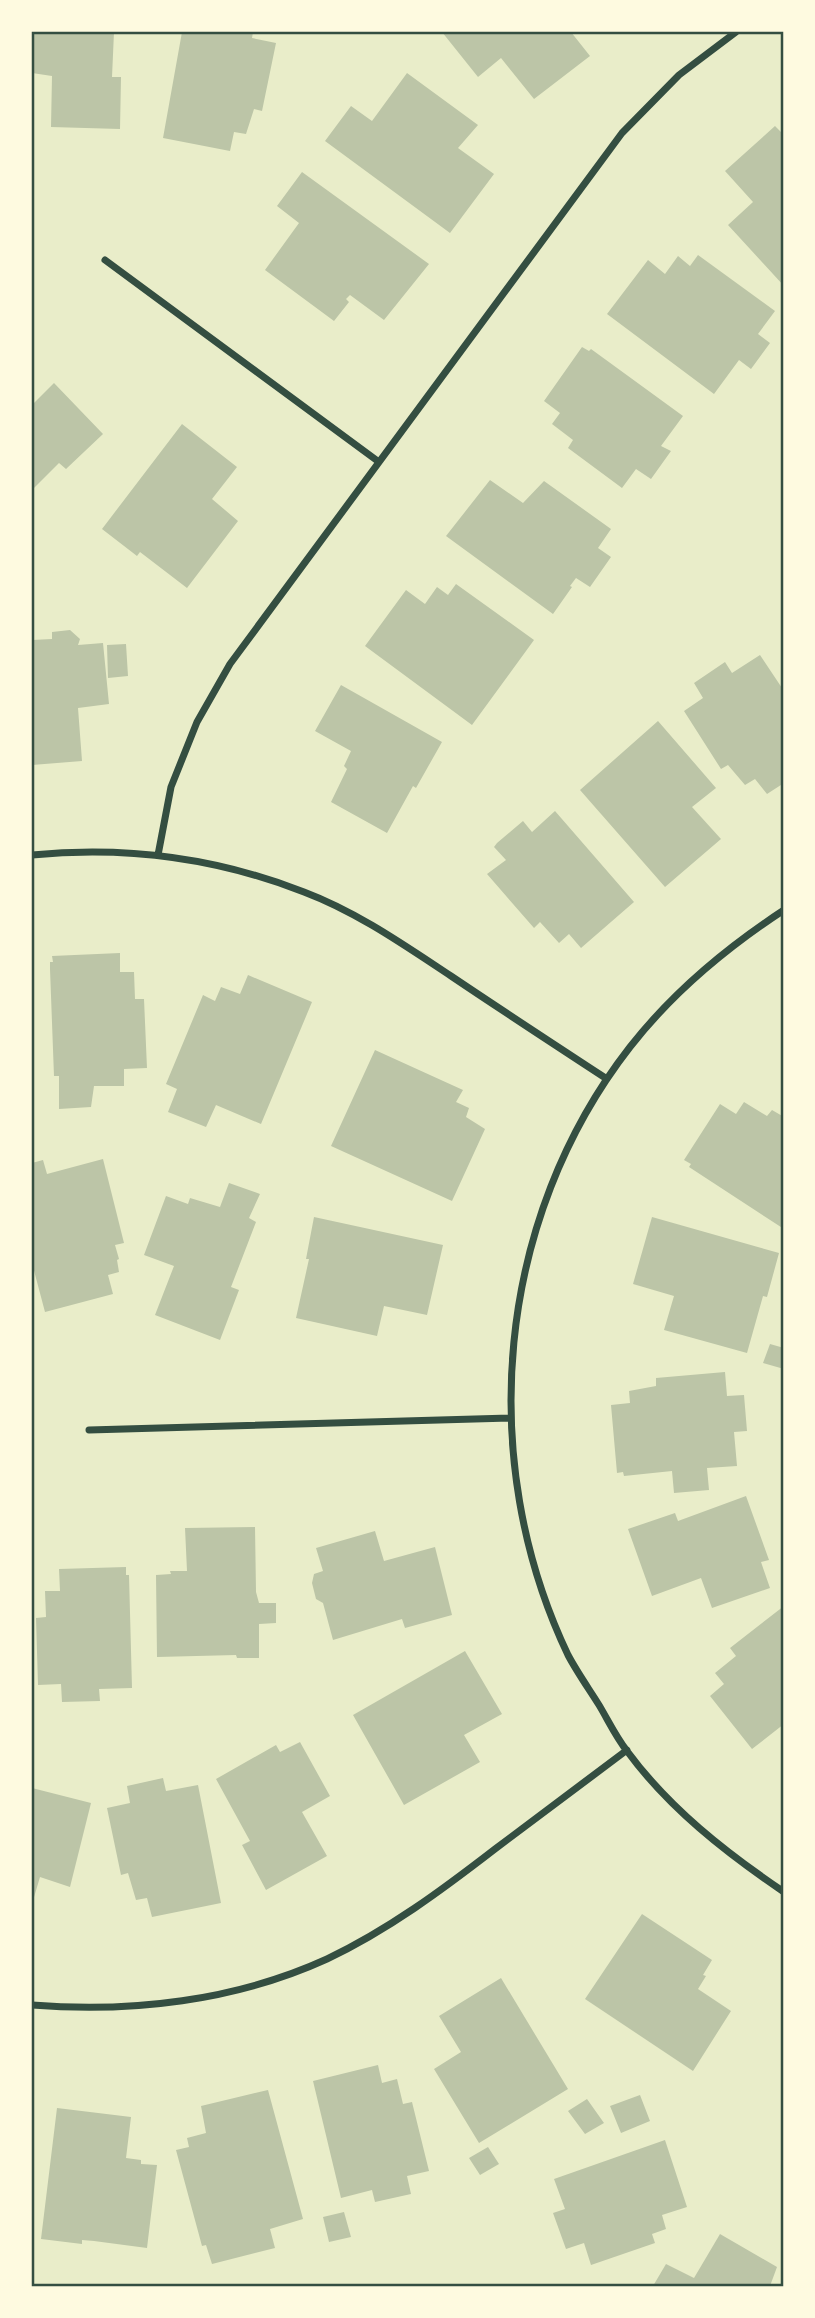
<svg xmlns="http://www.w3.org/2000/svg" width="815" height="2318" viewBox="0 0 815 2318" font-family="'Space Grotesk',sans-serif">
	<rect width="100%" height="100%" fill="#e9edc9"/>
	<path fill="#bcc5a7" d="M32,32H114L112,77H121L120,129L51,127L52,76L32,73Z
		M182,32H253L252,38L276,43L262,111L254,109L246,134L234,132L230,151L163,138Z
		M442,32H571L590,56L534,99L501,58L478,77Z
		M407,73L478,125L458,148L494,174L450,233L325,141L351,106L372,121Z
		M775,126L784,135V286L728,225L753,202L725,171Z
		M302,172L429,264L384,320L350,295L346,299L349,302L334,321L265,270L299,223L277,206Z
		M698,255L775,311L758,334L770,343L751,369L739,360L714,394L607,314L648,260L665,274L678,256L690,266Z
		M582,347L589,351L591,349L683,416L661,446L671,451L651,479L636,469L622,488L568,448L573,440L552,424L560,413L544,401Z
		M54,383L103,434L66,469L59,463L32,490V405Z
		M182,424L237,467L212,499L238,521L187,588L140,552L137,556L102,529Z
		M490,480L523,503L544,481L611,529L598,548L611,557L590,587L576,578L570,586L572,587L553,614L446,536Z
		M456,584L534,640L472,725L365,646L406,590L425,604L437,587L448,595Z
		M70,630L80,639L78,645L103,643L109,704L78,708L82,761L32,765V640L52,639V632Z
		M126,644L128,676L108,678L107,645Z
		M760,655L784,691V783L767,794L755,779L745,785L728,765L721,769L684,711L703,698L694,683L725,662L732,673Z
		M341,685L442,742L416,788L413,786L387,833L331,802L347,769L344,766L351,751L315,731Z
		M658,721L716,788L692,807L721,839L665,887L580,790Z
		M555,811L634,902L581,948L569,934L559,943L540,922L534,928L487,874L506,860L494,847L497,843L523,821L532,832Z
		M120,953V972H134L135,999H144L147,1068L124,1069V1086H94L91,1107L59,1109V1076H54L50,969V962H53L52,956Z
		M248,975L312,1002L261,1124L216,1105L206,1127L168,1112L177,1089L166,1084L203,995L215,1001L221,987L240,994Z
		M375,1050L463,1090L456,1102L469,1108L466,1117L485,1129L452,1201L331,1146Z
		M744,1102L767,1116L772,1110L784,1117V1229L689,1167L691,1164L684,1160L720,1104L736,1114Z
		M103,1159L124,1243L115,1245L119,1259L117,1260L119,1272L108,1275L113,1294L45,1312L32,1263V1163L43,1160L47,1174Z
		M229,1183L260,1194L249,1218L256,1222L231,1287L239,1290L220,1340L155,1315L174,1266L144,1255L166,1196L188,1204L190,1198L220,1207Z
		M314,1217L443,1245L427,1315L384,1306L377,1336L296,1318L309,1259H306Z
		M652,1217L779,1253L767,1297L763,1296L747,1353L664,1330L674,1296L633,1284Z
		M770,1344L784,1348V1369L763,1363Z
		M725,1372L727,1396L744,1395L747,1431L734,1432L737,1466L707,1468L709,1490L674,1493L672,1471L624,1476L623,1472L617,1473L611,1405L630,1403L629,1391L656,1386V1378Z
		M746,1496L769,1560L761,1562L770,1588L712,1608L701,1578L652,1596L628,1529L675,1513L678,1521Z
		M255,1527L256,1592L259,1603H276V1623L259,1624V1658H237L236,1655L157,1657L156,1575L171,1574L170,1571H187L185,1528Z
		M375,1531L384,1561L435,1547L452,1615L405,1628L402,1619L333,1640L323,1603L316,1599L312,1583L314,1574L323,1571L316,1548Z
		M126,1567V1575H129L132,1688L99,1689L100,1701L62,1702L61,1684L38,1685L36,1618L46,1617L45,1591H60L59,1569Z
		M784,1606V1724L752,1749L710,1696L724,1684L715,1673L736,1656L730,1648Z
		M465,1651L502,1714L464,1735L480,1762L404,1805L353,1715Z
		M300,1742L330,1796L302,1812L327,1856L266,1890L242,1845L250,1841L216,1779L276,1745L280,1752Z
		M163,1778L166,1791L198,1785L221,1903L152,1917L147,1898L136,1900L128,1873L121,1875L107,1808L130,1803L127,1786Z
		M32,1788L91,1803L70,1887L40,1877L32,1904Z
		M642,1914L712,1960L703,1975L706,1976L698,1989L731,2011L693,2071L585,1999Z
		M501,1978L568,2089L479,2143L434,2069L461,2052L439,2016Z
		M378,2065L382,2083L397,2079L403,2104L412,2102L429,2171L407,2176L411,2194L375,2202L372,2190L341,2198L313,2081Z
		M268,2090L303,2219L270,2229L275,2248L212,2264L206,2245L202,2246L176,2150L189,2147L187,2138L206,2133L201,2106Z
		M640,2095L650,2121L621,2133L610,2106Z
		M587,2099L604,2123L585,2134L568,2111Z
		M57,2108L131,2117L126,2158L141,2160V2164L157,2165L147,2248L94,2241L82,2240V2244L41,2239Z
		M665,2140L687,2207L662,2215L666,2229L652,2234L655,2243L591,2265L584,2243L566,2249L553,2213L565,2209L554,2179Z
		M488,2147L499,2164L480,2175L469,2158Z
		M344,2212L351,2237L329,2242L323,2217Z
		M720,2234L777,2267L770,2286H653L666,2264L694,2278Z"/>
	<g fill="none" stroke-linecap="round" stroke-linejoin="round">
		<path stroke="#344e41" stroke-width="7" d="M105,260L379,462
			M32,855C124,846 217,858 304,892C357,912 404,945 451,976C503,1011 555,1045 607,1079
			M158,855L171,787L197,722L230,664L622,133L679,75L736,32
			M784,910C726,948 673,992 630,1047C496,1219 475,1460 568,1655C577,1672 589,1689 599,1705C608,1720 616,1737 627,1751C669,1808 725,1852 784,1892
			M89,1430L510,1418
			M32,2005C131,2013 235,2001 327,1959C388,1930 442,1890 495,1849C539,1816 583,1783 627,1750"/>
	</g>
	<rect width="815" height="2318" fill="none" stroke="#fefae0" stroke-width="66"/>
	<rect x="33" y="33" width="749" height="2252" fill="none" stroke="#344e41" stroke-width="2.5"/>
</svg>
